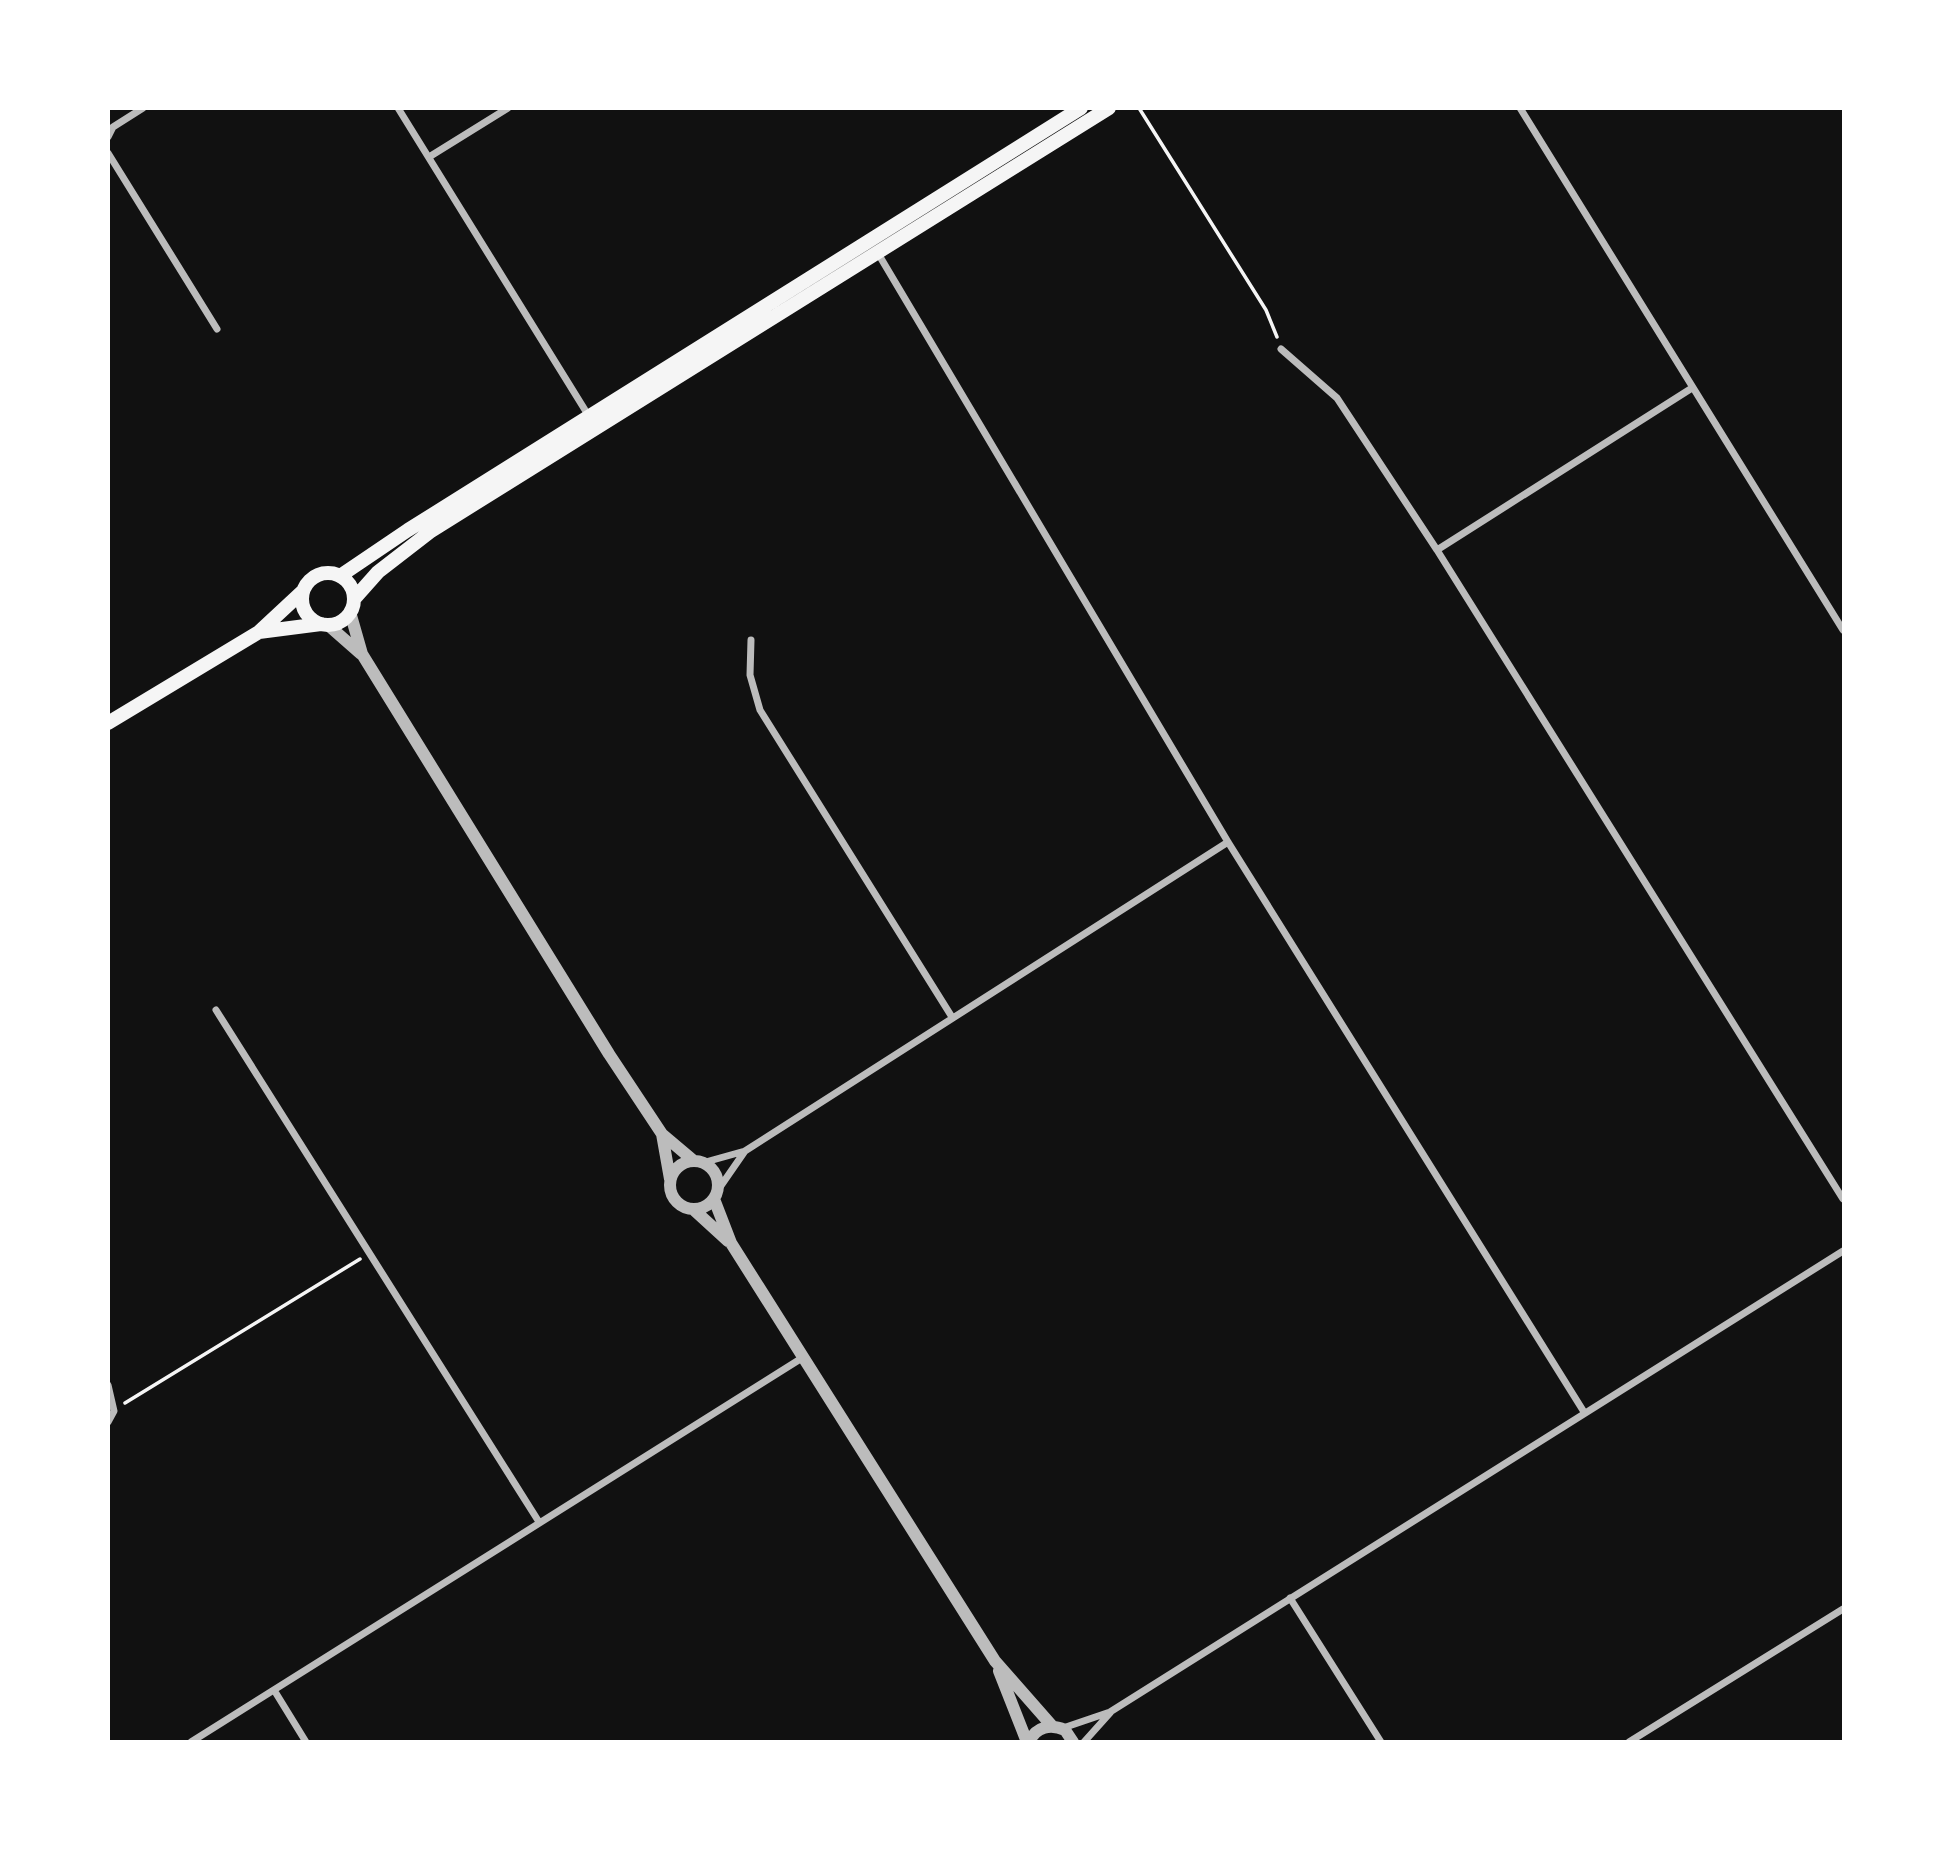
<svg xmlns="http://www.w3.org/2000/svg" width="1952" height="1850" viewBox="0 0 1952 1850" font-family="'Fira Sans',sans-serif">
	<rect width="100%" height="100%" fill="#111"/>
	<g fill="none" stroke-linecap="round" stroke-linejoin="round">
		<path stroke="#f5f5f5" stroke-width="3.5" d="M1139,108L1266,310L1277,337
			M125,1403L360,1259"/>
		<path stroke="#bcbcbc" stroke-width="7" d="M398,108L590,418
			M1520,108L1843,630
			M108,137L113,127L143,108
			M108,153L217,329
			M429,157L508,108
			M876,250L1228,842L1584,1412
			M1281,349L1337,398L1437,550
			M1692,388L1437,550L1843,1199
			M751,640L750,675L760,710L952,1017
			M216,1010L539,1522
			M702,1163L745,1151L1228,842
			M718,1190L745,1151
			M108,1385L114,1411L108,1422
			M1290,1598L1381,1742
			M274,1690L306,1742
			M1063,1728L1110,1712L1843,1251
			M191,1742L802,1358
			M1084,1742L1110,1713
			M1629,1742L1843,1609"/>
		<path stroke="#bcbcbc" stroke-width="12" d="M350,612L362,654L609,1054L662,1134L694,1161
			M328,625L361,654
			M662,1134L670,1179
			M670 1185a24 24 0 1 1 48 0a24 24 0 1 1-48 0Z
			M714,1199L731,1243L995,1661L1053,1727
			M693,1209L728,1241
			M999,1671L1027,1742
			M1029,1742C1036,1726 1051,1724 1065,1730L1073,1742"/>
		<path stroke="#f5f5f5" stroke-width="14" d="M302 599a26 26 0 1 1 52 0a26 26 0 1 1-52 0Z
			M340,576L408,530L1081,108
			M354,599L378,572L431,531L1109,108
			M259,632L321,624
			M108,723L259,632L302,592"/>
	</g>
	<rect width="1952" height="1850" fill="none" stroke="#ffffff" stroke-width="220"/>
</svg>
